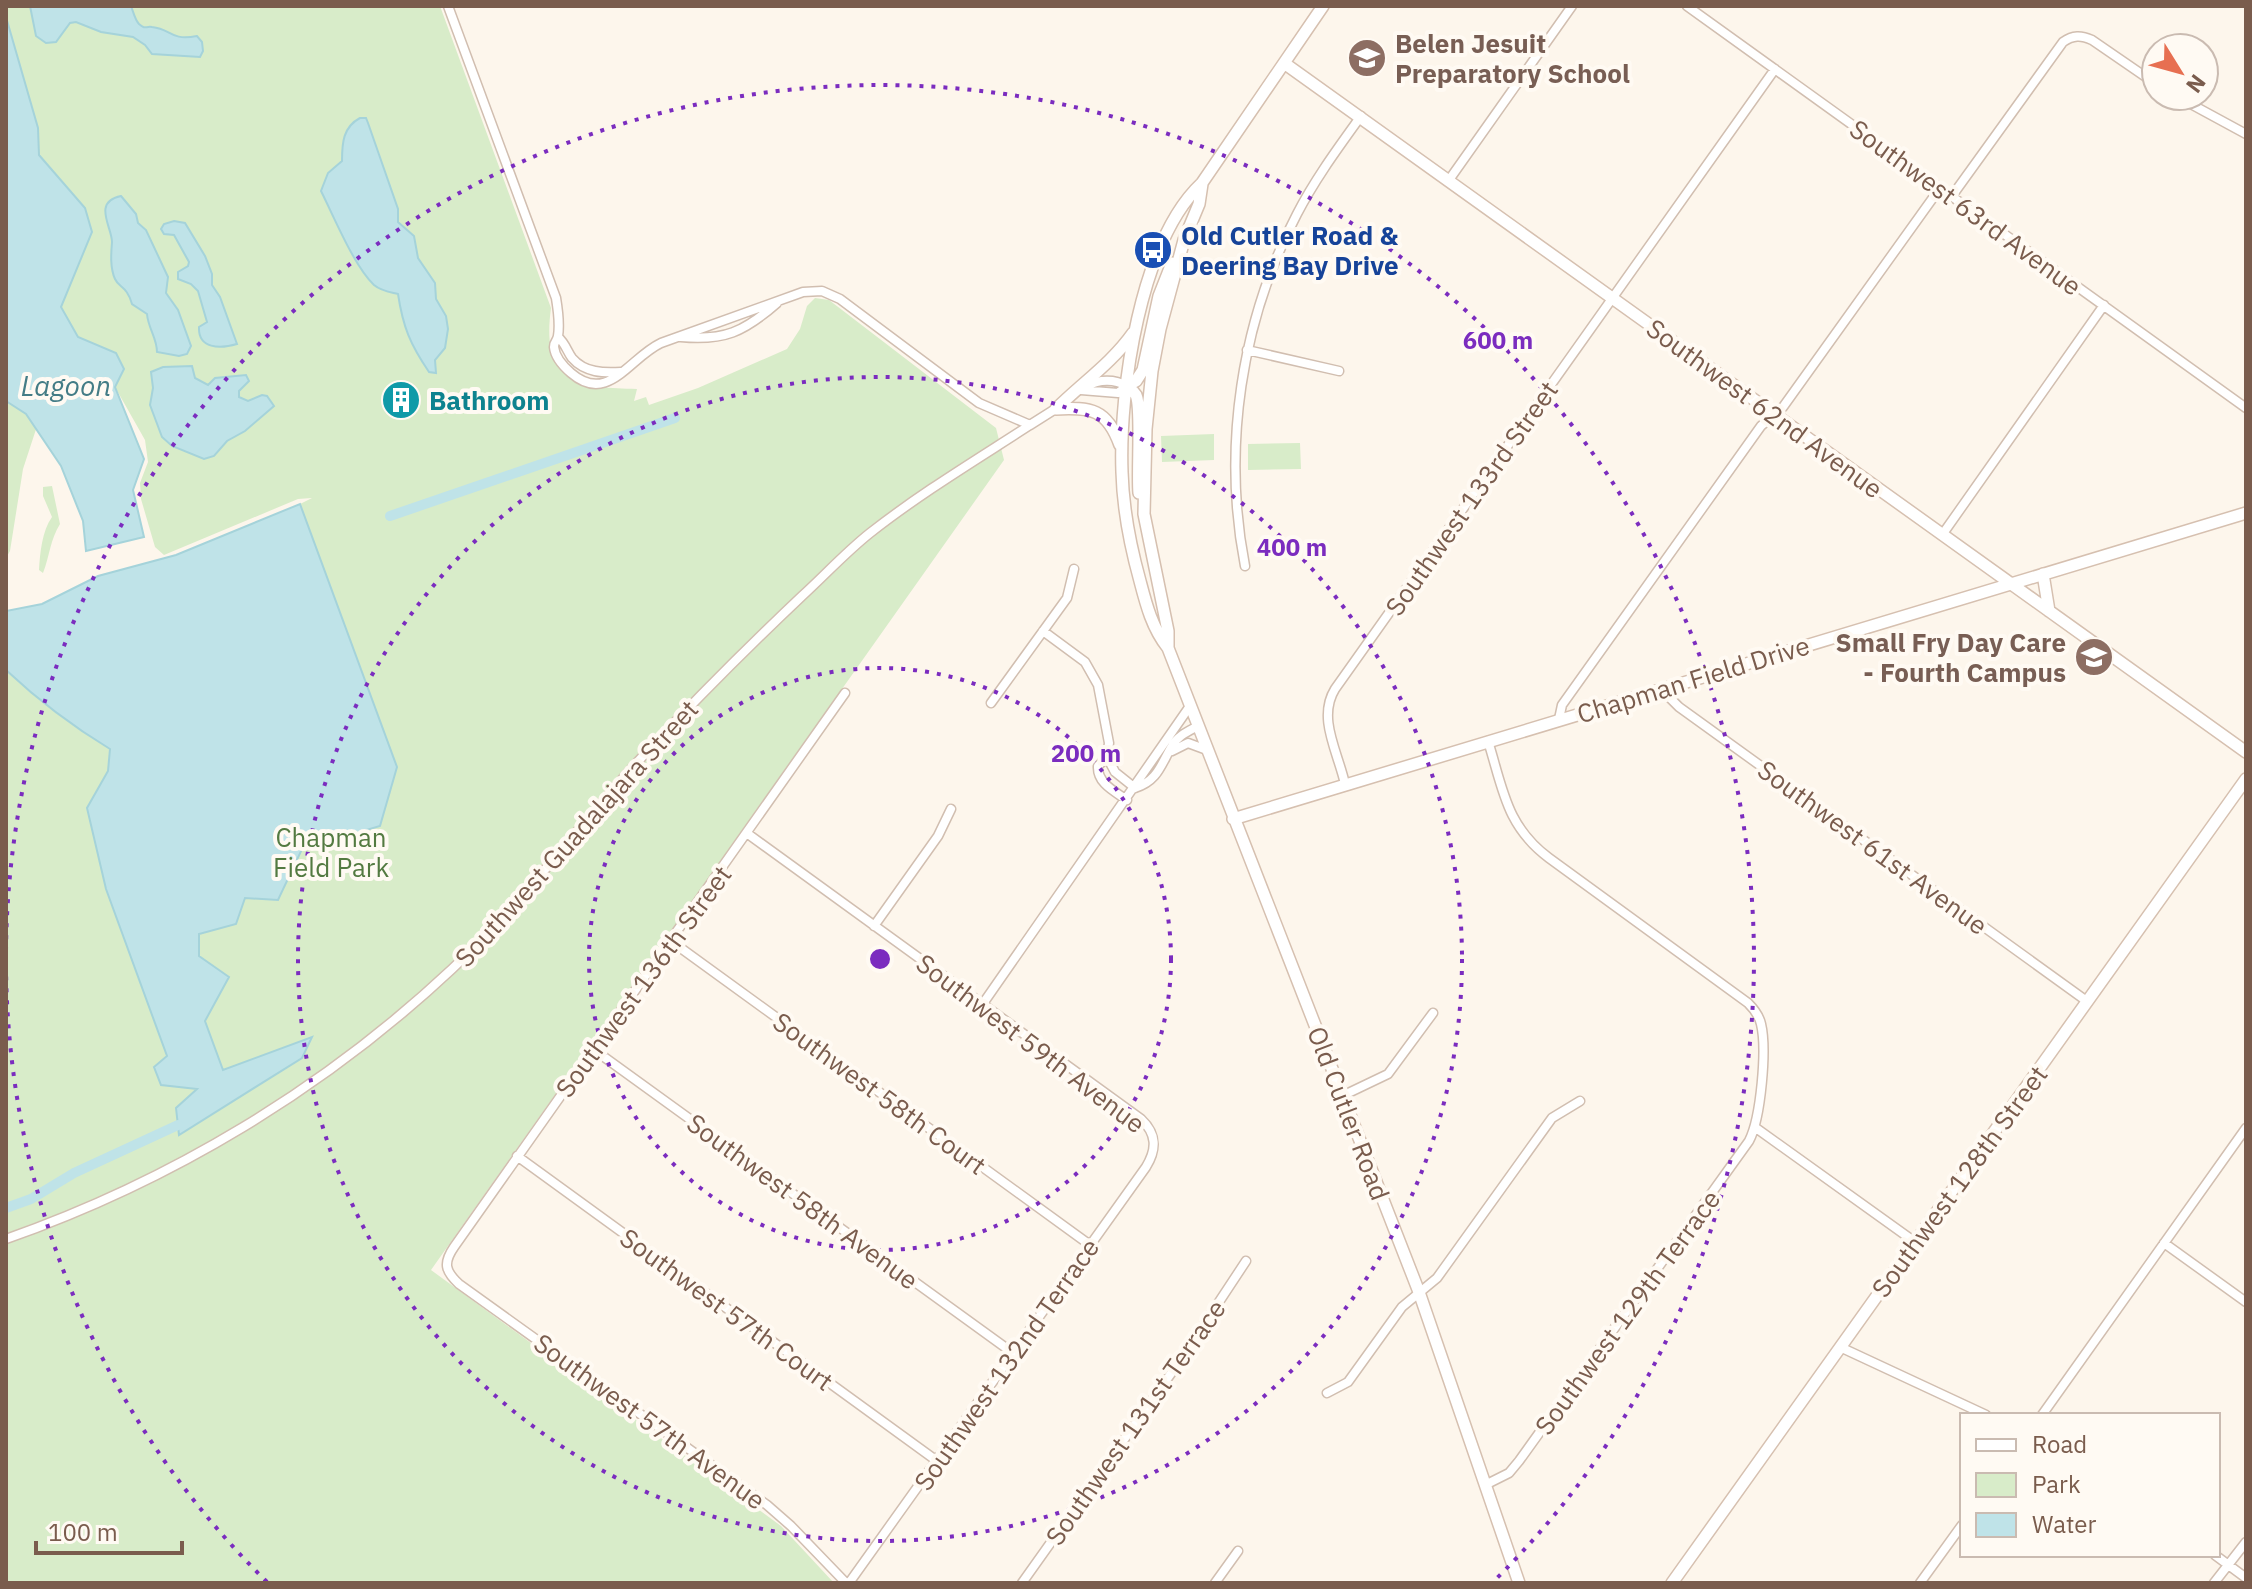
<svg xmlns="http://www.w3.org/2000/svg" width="2252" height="1589" viewBox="0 0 2252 1589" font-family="'IBM Plex Sans',sans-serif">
	<rect width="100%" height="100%" fill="#fdf6ec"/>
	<path fill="#d8ecc9" d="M6,6H440L551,308C541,381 575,388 637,389L634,401L646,397L649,405L698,388L787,349L800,329L807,306L815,298L829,300L996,428L1004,460L431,1270L781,1526L834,1583H6V617L305,518L300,504L312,498L298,499L164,555L155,547L141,499L140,483L148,462L145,440L115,387L116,353L78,337L61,307L92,232L85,208L39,155L38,128L6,17Z
		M6,387L41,414L23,469L10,551L6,558Z
		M1214,434V460L1162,462L1161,436Z
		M1300,443L1301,469L1248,470V444Z
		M52,486L60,524C50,540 50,555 43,573L39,570C40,553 42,531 52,517L43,496V487Z"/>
	<path fill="#bfe3e8" stroke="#a5d3da" stroke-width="2" d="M30,6H131C133,11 135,20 139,24C146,30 145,26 152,27C172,29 169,41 197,36L202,42L203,51L200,57L152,54L145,45L133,37L101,32L76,22L70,23L56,42L46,43L36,36Z
		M6,17L38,128L39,155L85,208L92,232L61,307L78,337L116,353L124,369L115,387L144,459L133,490L144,537L86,551L83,521L61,466L26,414L6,401Z
		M360,118H366L368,123L398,209V222L414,236L418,258L435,283L436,299L446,316L448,329L445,348L435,360L436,373L429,372C410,344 403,327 398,294C390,292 381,291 374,285C354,266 334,217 321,191L328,173L342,161C342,143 343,127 360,118Z
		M121,196L136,214L138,223L146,230L168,277L166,293L178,310L191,346L187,354L179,356L157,352C157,338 148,328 147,314L132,304C127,286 119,288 115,279C110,268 111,254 112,242C112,227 92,202 121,196Z
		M174,221L185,223L205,256L212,274V285L220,297L237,344C220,349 198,349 199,327L207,322L198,291L191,284L178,279V272L188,266L189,262L174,235L164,234L161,229L164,224Z
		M192,366L195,378L208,385L215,378L246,375L249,381L239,391V397L248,401L262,395L267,396L274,406L245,431L227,441L214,456L204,459L172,446L162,437L150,405L153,388L151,372L163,367Z
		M300,504L397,767L380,826L302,849L278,900L245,898L236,924L199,934V956L229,977L205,1021L223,1070L312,1037L302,1058L179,1135L176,1108L197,1089L161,1085L154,1067L167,1056L106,889L87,808L108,771L110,749C72,726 39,701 6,670V611L42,604L98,576L176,555Z"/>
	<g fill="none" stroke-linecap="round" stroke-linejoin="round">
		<path stroke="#bfe3e8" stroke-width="10" d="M390,516L675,418
			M6,1208L31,1199L74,1173L178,1125"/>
		<g stroke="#d1beb0" stroke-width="11">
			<path id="street" d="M448,6L556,298C558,310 560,324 558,336C557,342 554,341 554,347C555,357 564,367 571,373C608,405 629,358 661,343L803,292L822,291L840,299L979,403L1030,425L1060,406
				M1687,6L2246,408
				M2176,96L2246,134
				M1449,180L1572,6
				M1952,196L2063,42C2073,35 2081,35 2092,40L2156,84
				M558,337C565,343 567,351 572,358C585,373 604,373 621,372
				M681,337C724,341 744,332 777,303
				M1247,350L1339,371
				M1087,386C1099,379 1115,379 1127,386
				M1081,390L1118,393L1127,386
				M1942,535L2104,305
				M1245,566C1222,448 1241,321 1297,214C1315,179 1338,148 1361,116
				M1043,631L1085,662L1098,685L1109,743L1107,757L1098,766C1097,783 1114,791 1127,800
				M1661,689L1679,707L2088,1002
				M845,693L454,1247C443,1263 445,1271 459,1284L767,1505L791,1526L846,1583
				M991,703L1067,598L1074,569
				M1559,719L1562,705L1761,426L1783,407L1940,188
				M1172,751L1188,743L1207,750
				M1107,757L1115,772L1135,788
				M1345,784C1338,752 1317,718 1335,689L1775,69
				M1135,788C1158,781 1161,764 1172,746C1177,736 1189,731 1198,726
				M748,834L1141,1119C1157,1134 1157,1149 1146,1167L849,1583
				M874,926L938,836L951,809
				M671,941L1090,1245
				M982,1005L1190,706
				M593,1049L1013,1353
				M1342,1096L1388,1074L1433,1013
				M1756,1128L1915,1242
				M517,1156L937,1461
				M6,1239C171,1181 324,1089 452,969C522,904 578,826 643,756C694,701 747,648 802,596C825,575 846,552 870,533C921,493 976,460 1030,425
				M2164,1243L2246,1302
				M1840,1347L1986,1415
				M1327,1393L1348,1382L1402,1307L1437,1278L1552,1118L1580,1101
				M2042,1415L2246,1128
				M1487,1484L1509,1473L1519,1461L1749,1141C1761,1118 1767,1049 1761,1024C1759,1015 1754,1009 1748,1003L1549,858C1506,826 1503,789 1488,741
				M2215,1555L2246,1578
				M1022,1583L1182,1358L1246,1261
				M1215,1583L1238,1551
				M1920,1583L1962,1525
				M2214,1583L2246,1542"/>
		</g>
		<g stroke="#d6c0b0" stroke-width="14">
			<path id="secondary" d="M1323,6L1202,183C1140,241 1119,391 1122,472C1123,509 1130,545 1140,581C1146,604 1152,628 1168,648L1419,1292L1519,1583
				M1284,63L2246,752
				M1127,386L1136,381L1143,370L1159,296L1172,263
				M1127,386C1131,390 1133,390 1136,395C1142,408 1137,472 1139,493
				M1056,409C1081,384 1112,363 1133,333
				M1056,409C1091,407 1107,409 1120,445
				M2043,574L2049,611
				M1168,648V631L1144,514L1146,429L1152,371L1160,329L1184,240L1199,204L1202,184
				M1233,819L2246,513
				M1672,1583L2246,779"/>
		</g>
		<use href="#street" stroke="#fff" stroke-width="8"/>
		<use href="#secondary" stroke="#fff" stroke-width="11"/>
	</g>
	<g fill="none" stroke="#7b2cbf" stroke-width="4" stroke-dasharray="4 8">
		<circle cx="880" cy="959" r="291"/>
		<circle cx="880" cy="959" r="582"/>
		<path d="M267 1582A874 874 0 0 1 6 967M6 951A874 874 0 1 1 1493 1582"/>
	</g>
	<defs>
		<g id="school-disc" transform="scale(2)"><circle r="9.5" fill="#8d6e63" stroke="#fffaf3"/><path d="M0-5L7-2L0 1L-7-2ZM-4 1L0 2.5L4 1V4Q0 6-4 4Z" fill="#fff"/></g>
		<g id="bus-disc" transform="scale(2)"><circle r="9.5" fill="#1a4fb4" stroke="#fffaf3"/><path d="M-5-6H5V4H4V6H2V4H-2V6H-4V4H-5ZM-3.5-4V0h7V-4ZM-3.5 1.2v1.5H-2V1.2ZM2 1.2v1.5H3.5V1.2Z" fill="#fff"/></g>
		<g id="building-disc" transform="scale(2)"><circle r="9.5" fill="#0f9aa8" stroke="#fffaf3"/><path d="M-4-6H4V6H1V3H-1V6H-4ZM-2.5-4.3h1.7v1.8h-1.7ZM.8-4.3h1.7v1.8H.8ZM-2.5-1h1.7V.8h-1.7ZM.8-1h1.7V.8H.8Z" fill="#fff"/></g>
	</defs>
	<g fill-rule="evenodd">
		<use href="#school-disc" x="1367" y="58"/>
		<use href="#bus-disc" x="1153" y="250"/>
		<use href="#building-disc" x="401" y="400"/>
		<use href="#school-disc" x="2094" y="657"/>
	</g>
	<g text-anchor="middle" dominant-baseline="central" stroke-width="8" stroke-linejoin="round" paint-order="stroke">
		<g font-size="26" font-weight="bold" fill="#785e54" stroke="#fffaf3" text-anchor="start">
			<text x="1395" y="43">Belen Jesuit<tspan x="1395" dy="30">Preparatory School</tspan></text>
			<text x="2066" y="642" text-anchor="end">Small Fry Day Care<tspan x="2066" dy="30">- Fourth Campus</tspan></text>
		</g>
		<g font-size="26" fill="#7a5c4d" stroke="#fffaf3">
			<text transform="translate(1966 207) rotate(36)">Southwest 63rd Avenue</text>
			<text transform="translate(1765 408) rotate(36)">Southwest 62nd Avenue</text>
			<text transform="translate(1471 498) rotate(-55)">Southwest 133rd Street</text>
			<text transform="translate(1693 679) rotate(-17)">Chapman Field Drive</text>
			<text transform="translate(576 833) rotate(-48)">Southwest Guadalajara Street</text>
			<text transform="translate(1873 847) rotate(36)">Southwest 61st Avenue</text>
			<text transform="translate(643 981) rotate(-54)">Southwest 136th Street</text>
			<text transform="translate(1031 1043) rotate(37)">Southwest 59th Avenue</text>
			<text transform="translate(880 1093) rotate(36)">Southwest 58th Court</text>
			<text transform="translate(1349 1113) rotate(69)">Old Cutler Road</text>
			<text transform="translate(1959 1181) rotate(-54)">Southwest 128th Street</text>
			<text transform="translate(803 1201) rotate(36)">Southwest 58th Avenue</text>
			<text transform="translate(727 1309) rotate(36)">Southwest 57th Court</text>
			<text transform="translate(1627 1312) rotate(-54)">Southwest 129th Terrace</text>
			<text transform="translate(1006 1364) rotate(-55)">Southwest 132nd Terrace</text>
			<text transform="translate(650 1421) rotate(36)">Southwest 57th Avenue</text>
			<text transform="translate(1135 1422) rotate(-55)">Southwest 131st Terrace</text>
		</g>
		<g font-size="26" font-weight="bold" fill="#164399" stroke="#fffaf3" text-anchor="start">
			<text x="1181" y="235">Old Cutler Road &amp;<tspan x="1181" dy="30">Deering Bay Drive</tspan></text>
		</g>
		<g font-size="26" font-weight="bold" fill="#0d838f" stroke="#fffaf3" text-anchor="start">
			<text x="429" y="400">Bathroom</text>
		</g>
		<g font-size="26" fill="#537a41" stroke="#fffaf3">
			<text x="331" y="837">Chapman<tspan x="331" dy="30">Field Park</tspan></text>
		</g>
		<g font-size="28" font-style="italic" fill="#437c86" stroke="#fffaf3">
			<text x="66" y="385">Lagoon</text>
		</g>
	</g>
	<circle cx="880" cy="959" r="12" fill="#7b2cbf" stroke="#fffaf3" stroke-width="4"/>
	<g font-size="24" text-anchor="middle" font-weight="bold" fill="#7b2cbf" stroke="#fffaf3" stroke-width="8" stroke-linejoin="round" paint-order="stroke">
		<text x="1498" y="349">600 m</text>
		<text x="1292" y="556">400 m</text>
		<text x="1086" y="762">200 m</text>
	</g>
	<rect width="2252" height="1589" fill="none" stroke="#7a5c4d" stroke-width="16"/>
	<rect x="1960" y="1413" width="260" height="144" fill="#fffaf3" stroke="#cabbb1" stroke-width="2"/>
	<rect x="1976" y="1439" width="40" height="12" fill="#ffffff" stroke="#cabbb1" stroke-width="2"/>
	<text x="2032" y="1453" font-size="24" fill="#7a5c4d">Road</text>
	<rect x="1976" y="1473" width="40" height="24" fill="#d8ecc9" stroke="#cabbb1" stroke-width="2"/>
	<text x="2032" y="1493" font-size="24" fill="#7a5c4d">Park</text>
	<rect x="1976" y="1513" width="40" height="24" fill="#bfe3e8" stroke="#cabbb1" stroke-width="2"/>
	<text x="2032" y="1533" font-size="24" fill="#7a5c4d">Water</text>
	<g transform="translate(2180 72) rotate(127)"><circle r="38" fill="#fffaf3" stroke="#cabbb1" stroke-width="2"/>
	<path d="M0-6L14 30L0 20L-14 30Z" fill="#e76f51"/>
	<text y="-12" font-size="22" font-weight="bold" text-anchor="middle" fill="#7a5c4d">N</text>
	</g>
	<path d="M36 1541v12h146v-12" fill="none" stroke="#7a5c4d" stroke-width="4"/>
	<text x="48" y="1541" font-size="24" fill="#7a5c4d" stroke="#fffaf3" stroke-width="6" paint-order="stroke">100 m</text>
</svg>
